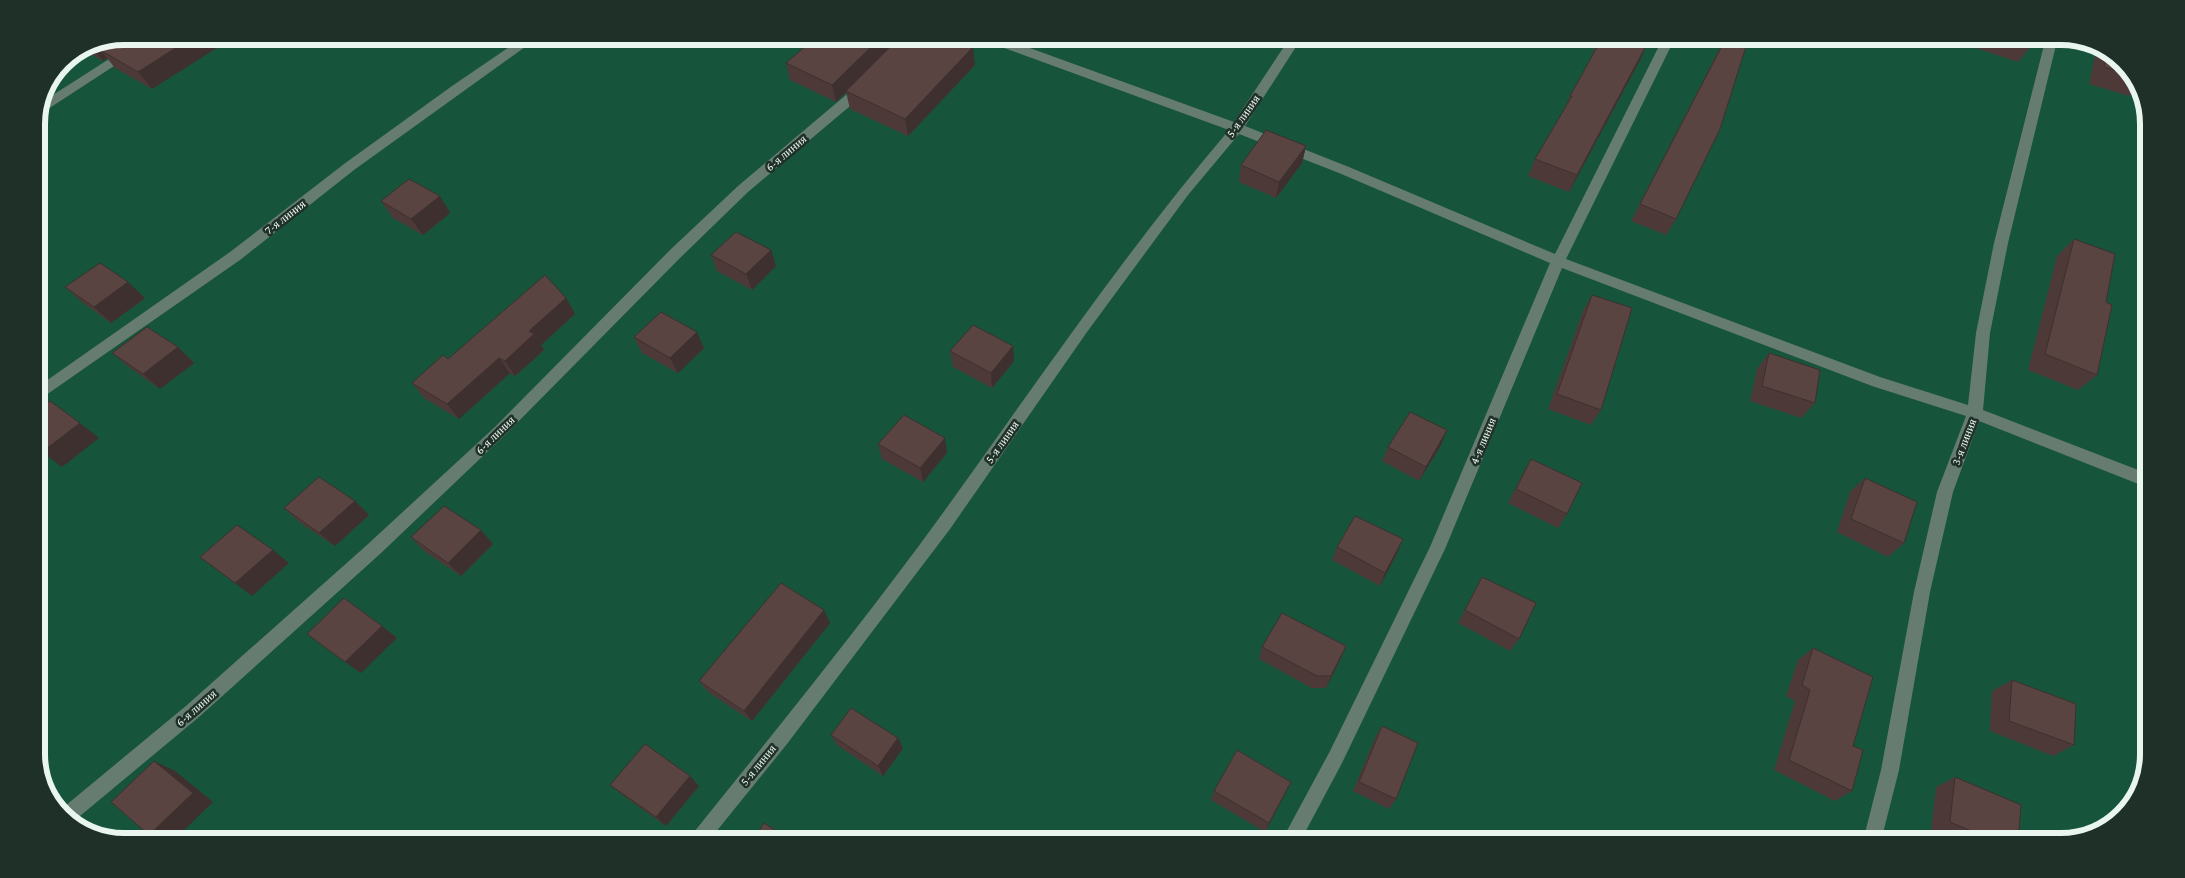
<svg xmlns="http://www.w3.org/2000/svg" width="2185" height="878" viewBox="0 0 2185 878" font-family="'Crimson Pro',serif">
	<rect width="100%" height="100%" fill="#1e3028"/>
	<path fill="#16543c" d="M124,36L2090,41L2130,70L2149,118L2144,783L2114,824L2061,842L95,837L55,808L36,760V118L62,62L91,43Z"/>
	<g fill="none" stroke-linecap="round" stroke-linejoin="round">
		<path fill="#677c71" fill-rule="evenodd" d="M145,36H160L45,111L39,112L45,100Z
			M524,37H539L354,170L240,260L36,402V388L230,252L344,164L452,86Z
			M983,38H1002L1234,122L1289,39H1301L1245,126L1349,167L1555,254L1662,40H1674L1566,259L1880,377L1968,405L1976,333L1994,243L2045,41H2057L2008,243L1990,333L1983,410L2146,473V487L1979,421L1953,492L1930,592L1899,770L1881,841H1863L1881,770L1914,592L1937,492L1966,416L1872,386L1562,268L1445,549L1342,763L1301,840H1282L1330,751L1430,547L1550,263L1339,173L1239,134L1188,195L1087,332L950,529L787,744L711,838H691L694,832C777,729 862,624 940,517C1034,387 1124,253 1229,130L985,41Z
			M863,83L869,87L856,101L748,192L680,258L506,434L380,554L199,717L74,821L59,811L187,705L368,544L496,426L670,250L738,186L859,84Z"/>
	</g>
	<path fill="#4d3a38" d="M124,36L152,89L115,68L107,58L103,61L82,49L91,43Z
		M1598,40H1646L1640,60L1569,192L1528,176L1535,159L1565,108L1570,96L1593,55L1592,54Z
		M1724,40L1676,219L1666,235L1631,221Z
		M1979,41H2033L2032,45L2018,62L1976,48Z
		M2097,46L2130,70L2137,87L2129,96L2089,84Z
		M786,63L975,65L908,136L850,109L846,92L836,102L790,80Z
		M1306,146L1302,163L1276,198L1239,182L1241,165Z
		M381,201L450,213L423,235L393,218Z
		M2074,239L2106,302L2097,375L2078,390L2028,370L2057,256Z
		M771,250L776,266L752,290L717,271L711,255Z
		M65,287L145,298L111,323L83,303Z
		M1592,295L1601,410L1591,425L1548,409L1583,311Z
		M566,298L575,314L541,345L544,350L515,376L510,373L459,419L424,398L412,383L448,359Z
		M634,337L704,348L678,373L642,353Z
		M178,347L194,363L160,389L130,368L112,353Z
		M950,351L1014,361L992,388L953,367Z
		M1769,353L1815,403L1801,418L1750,401L1757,369Z
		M878,444L947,453L923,482L882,459Z
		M1441,445L1419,481L1382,461L1388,447Z
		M1531,459L1567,514L1558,528L1508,503L1523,473Z
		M1865,478L1904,543L1888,557L1837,532L1850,492Z
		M355,501L369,515L335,546L299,522L284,508Z
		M411,537L493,544L461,576L424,551Z
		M1337,547L1397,553L1380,586L1332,560Z
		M1482,577L1519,639L1510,651L1458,623L1475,590Z
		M824,610L830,623L752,721L708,692L699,681Z
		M1346,646L1326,688H1312L1259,659L1262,647Z
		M1813,648L1853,746L1852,791L1835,801L1774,770L1795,701L1786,696L1798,660Z
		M2012,680L2074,745L2053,756L1990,731L1992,691Z
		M1382,726L1396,799L1389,809L1353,791L1376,736Z
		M831,735L903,748L883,776L837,745Z
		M1955,777L2018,842L1957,841L1931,830L1936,787Z
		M610,785L699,786L666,826L621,794Z
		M1214,791L1286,792L1265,832L1211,800Z
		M1365,830L1386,840H1358Z"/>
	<path fill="#3e302e" d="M124,36L100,50L107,58L103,61L88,44L91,43Z
		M194,36L234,37L152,89L138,72Z
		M880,38H900L836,102L832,85Z
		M1648,42L1640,60L1569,192L1577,175Z
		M973,47L975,65L908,136L905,119Z
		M1306,146L1302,163L1276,198L1279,182Z
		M440,196L450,213L423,235L411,219Z
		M771,250L776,266L752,290L746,274Z
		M128,282L145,298L111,323L94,307Z
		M566,298L575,314L541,345L544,350L515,376L505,361L529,331Z
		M697,332L704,348L678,373L670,358Z
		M1013,346L1014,361L992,388L991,373Z
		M178,347L194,363L160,389L143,374Z
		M499,358L510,373L459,419L447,404Z
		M80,423L99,438L62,467L42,452Z
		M1447,430L1441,445L1419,481L1426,467Z
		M945,438L947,453L923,482L920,468Z
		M355,501L369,515L335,546L319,533Z
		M481,530L493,544L461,576L448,563Z
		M1403,539L1397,553L1380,586L1385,573Z
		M273,550L289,563L252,596L235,583Z
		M824,610L830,623L752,721L744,711Z
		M382,626L397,638L361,673L345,662Z
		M1346,646L1341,658L1326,688L1331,676Z
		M898,738L903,748L883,776L878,766Z
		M154,761L175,771L213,802L177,837H154L149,835Z
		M690,776L699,786L666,826L656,817Z
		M1291,782L1286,792L1265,832L1269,823Z"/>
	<path fill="#594441" stroke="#3e302e" d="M124,36H194L138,72L100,50L121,37Z
		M815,38H880L832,85L786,63Z
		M899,38H952L973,47L905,119L846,91Z
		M1601,40H1645L1644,41L1648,42L1577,175L1535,159L1572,96H1570Z
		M1725,40H1748L1720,129L1676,219L1640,204Z
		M2019,41H2033L2032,45Z
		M2107,53L2130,70L2132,75L2104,67Z
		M1266,130L1306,146L1279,182L1241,165Z
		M409,179L440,196L411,219L381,201Z
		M736,232L771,250L746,274L711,255Z
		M2074,239L2115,254L2106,302L2112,305L2097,375L2045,354Z
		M100,263L128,282L94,307L65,287Z
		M545,275L566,298L529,331L534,334L505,361L499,358L447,404L412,383L443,355L448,359Z
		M1592,295L1632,308L1601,410L1557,394Z
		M661,312L697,332L670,358L634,337Z
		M973,325L1013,346L991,373L950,351Z
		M147,327L178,347L143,374L112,353Z
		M1769,353L1820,370L1815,403L1762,386Z
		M50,401L80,423L42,452L36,448V406L40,408Z
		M1410,412L1447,430L1426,467L1388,447Z
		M904,415L945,438L920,468L878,444Z
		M1531,459L1582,483L1567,514L1516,489Z
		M319,477L355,501L319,533L284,508Z
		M1865,478L1917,502L1904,543L1851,519Z
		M444,506L481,530L448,563L411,537Z
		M1355,516L1403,539L1385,573L1337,547Z
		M237,525L273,550L235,583L200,557Z
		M1482,577L1536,603L1519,639L1465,610Z
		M781,583L824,610L744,711L699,681Z
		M344,598L382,626L345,662L307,634Z
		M1282,613L1346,646L1331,676H1317L1262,647Z
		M1813,648L1873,677L1853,746L1863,750L1852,791L1789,760L1810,690L1802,685Z
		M2012,680L2076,704L2074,745L2009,721Z
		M851,708L898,738L878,766L831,735Z
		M1382,726L1418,743L1396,799L1359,782Z
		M645,744L690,776L656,817L610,785Z
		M1237,750L1291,782L1269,823L1214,791Z
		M154,761L193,793L149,835L111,802Z
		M1955,777L2021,805L2018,842H1997L1950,822Z
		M764,823L789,839H754Z
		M1365,830L1386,840H1361Z"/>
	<g text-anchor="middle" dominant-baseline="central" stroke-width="5" stroke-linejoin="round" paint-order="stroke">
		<g font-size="12" fill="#e9f5ef" stroke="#1e3028">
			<text transform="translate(1243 116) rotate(-55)">5-я линия</text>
			<text transform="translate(786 153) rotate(-40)">6-я линия</text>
			<text transform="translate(285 217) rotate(-38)">7-я линия</text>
			<text transform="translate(495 435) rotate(-44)">6-я линия</text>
			<text transform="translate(1483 441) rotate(-67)">4-я линия</text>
			<text transform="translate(1002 442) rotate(-55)">5-я линия</text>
			<text transform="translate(1964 442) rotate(-69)">3-я линия</text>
			<text transform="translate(196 708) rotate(-41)">6-я линия</text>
			<text transform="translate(758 765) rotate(-51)">5-я линия</text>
		</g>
	</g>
	<path d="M0 0H2185V878H0ZM124 45H2061A79 79 0 0 1 2140 124V754A79 79 0 0 1 2061 833H124A79 79 0 0 1 45 754V124A79 79 0 0 1 124 45Z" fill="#1e3028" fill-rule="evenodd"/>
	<path fill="none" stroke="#e9f5ef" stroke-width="6" d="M124 45H2061A79 79 0 0 1 2140 124V754A79 79 0 0 1 2061 833H124A79 79 0 0 1 45 754V124A79 79 0 0 1 124 45Z"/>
</svg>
